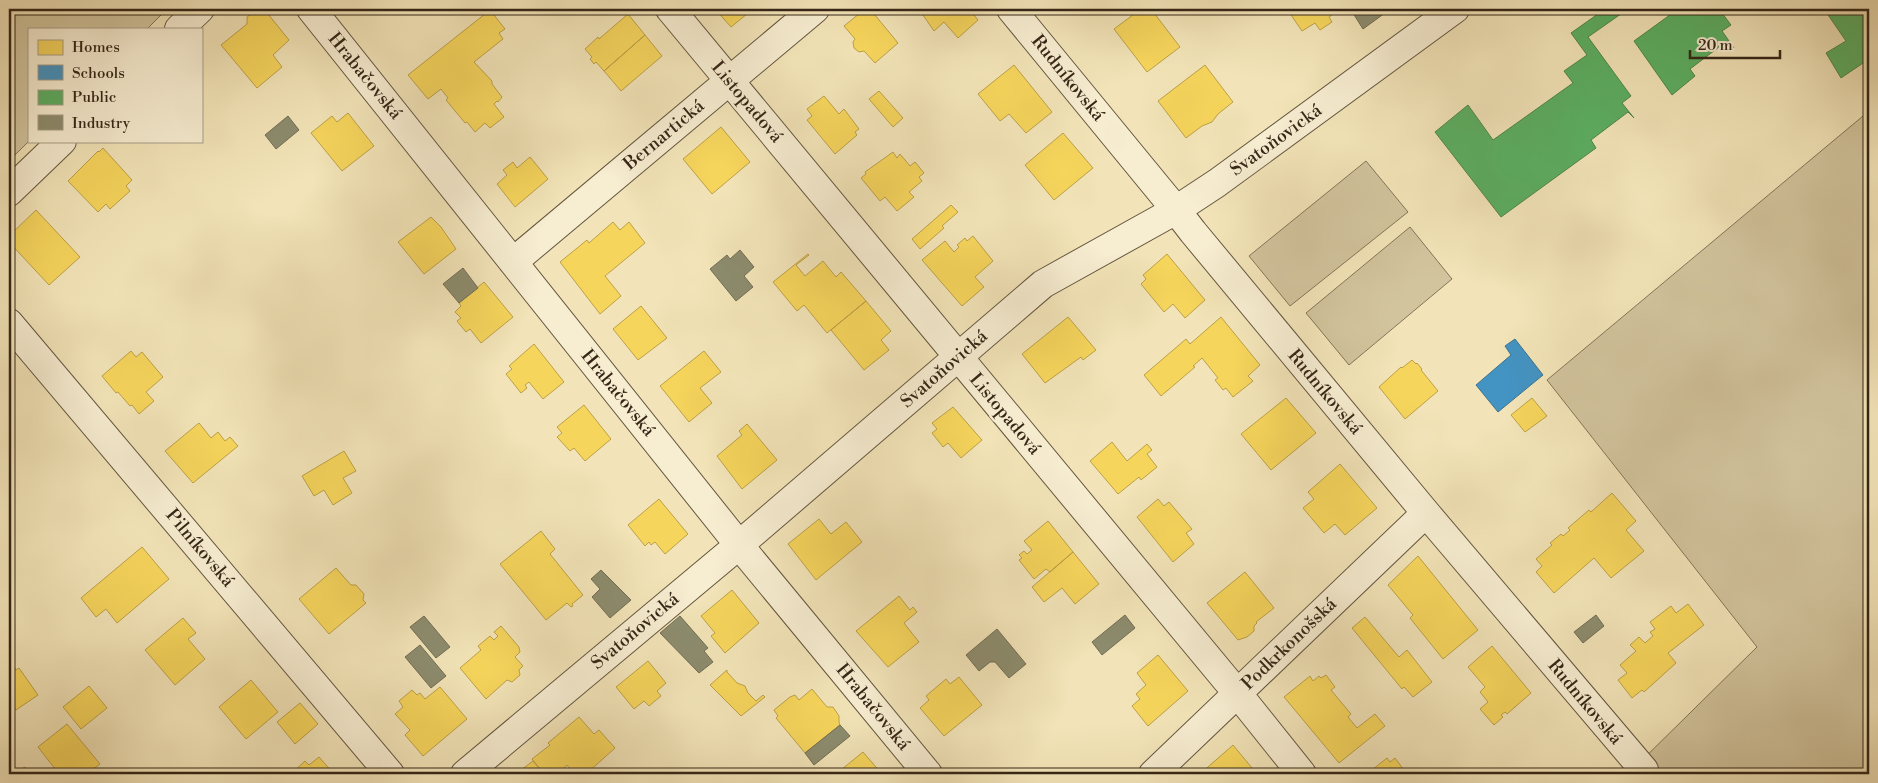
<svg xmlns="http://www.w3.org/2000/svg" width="1878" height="783" viewBox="0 0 1878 783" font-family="'Libre Bodoni',serif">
	<rect width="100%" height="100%" fill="#f2e4b8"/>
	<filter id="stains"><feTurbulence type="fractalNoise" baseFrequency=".004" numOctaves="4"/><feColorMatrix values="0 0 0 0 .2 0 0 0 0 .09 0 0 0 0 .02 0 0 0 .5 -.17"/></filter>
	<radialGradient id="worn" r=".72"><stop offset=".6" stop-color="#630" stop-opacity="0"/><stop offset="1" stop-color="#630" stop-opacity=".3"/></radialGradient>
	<path fill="#d2c49d" stroke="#84755a" d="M9,9H167L147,29H29V141L9,161Z
		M1869,111V774H1628L1757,647L1547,380Z
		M1366,161L1408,212L1290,306L1249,256Z
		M1410,227L1452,279L1349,365L1306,313Z"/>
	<path fill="#f6d55c" stroke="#bca047" d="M264,9L289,40L273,55L282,67L257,88L221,45L247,24V17L254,12H261Z
		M715,9H753L731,27Z
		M865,9H870L898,43L875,63L864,51L859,52L854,48L853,42L855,39L844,26Z
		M926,9H969L978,20L958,38L944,22L934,31L923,15L928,11Z
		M1141,9H1151L1180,47L1147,72L1114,29Z
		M1287,9H1339V10L1329,17L1332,22L1320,30L1315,23L1302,31Z
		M490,10L505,29L499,33L503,39L474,62L492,81V84L502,97L498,102L497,101L494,104L504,117L490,128L485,123L475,132L467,122L465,123L446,100L448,98L441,89L428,99L408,75Z
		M628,14L645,35L604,71L596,62L594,64L590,59L592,57L585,49L598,37L599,39Z
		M645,35L662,56L621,91L604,71Z
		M1014,65L1052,112L1026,133L1009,114L1000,121L978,94Z
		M1205,65L1233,102L1218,114L1212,122L1202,126L1186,138L1158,101Z
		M879,91L903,118L893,127L869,99Z
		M824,96L839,114L844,109L859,129L855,132L857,135L835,154L807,120L812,116L807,109Z
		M348,113L374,146L342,171L311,133L332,116L337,122Z
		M721,127L750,162L712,194L683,159Z
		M1063,133L1093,168L1054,200L1025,165Z
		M103,148L132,180L126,186L130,191L110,209L106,204L98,212L68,181L98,151L99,152Z
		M893,152L897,158L900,154L910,166L915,162L924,173L919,177L922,181L909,192L914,197L897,211L885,197L880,201L861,178L866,174L865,172Z
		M530,157L548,179L515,207L497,184L507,175L503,170L513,162L517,168Z
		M951,205L958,212L942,226L944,228L920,249L912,239Z
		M36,210L80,257L49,285L9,242V236Z
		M431,217L441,227L456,249L424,274L398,242Z
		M613,222L620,230L629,222L645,243L605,276L621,296L600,314L560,262L587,240L589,243Z
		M973,236L993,261L975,277L984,287L962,306L922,260L945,241L954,252L959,247L957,245L965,238L967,241Z
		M808,254L809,255L796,265L805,276L823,261L836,277L841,272L866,301L827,333L804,305L797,311L773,282Z
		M1167,254L1205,300L1185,318L1173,304L1164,312L1141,284L1146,279L1143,275Z
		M484,282L513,317L481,343L470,329L466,332L457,321L461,318L455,312L461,306L459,303Z
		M866,301L891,331L881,340L889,350L864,370L831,330Z
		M641,306L667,338L638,360L613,329Z
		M1068,317L1096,350L1083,360L1081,357L1045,383L1022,354Z
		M1221,317L1260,365L1248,376L1253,381L1233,397L1226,388L1223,390L1215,380L1218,378L1202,358L1193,366L1195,367L1161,396L1144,375L1186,339L1190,344Z
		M534,344L564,382L543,399L529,382L525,385L527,388L521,393L506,374L512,369L509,366Z
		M131,351L136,357L142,352L163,377L146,392L154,401L139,414L132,405L130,406L118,392L116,393L102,376Z
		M704,351L721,372L700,388L712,403L689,422L660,386Z
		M1412,360L1416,364L1417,363L1422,369L1421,370L1438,391L1405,419L1379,387L1401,367L1402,368Z
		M1286,398L1316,433L1271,470L1241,434Z
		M1532,398L1547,416L1525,432L1511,415Z
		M584,405L611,439L585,461L574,448L570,451L557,437L562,433L557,427Z
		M953,407L982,440L961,458L948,443L943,447L932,433L937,429L932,423Z
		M199,423L211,438L218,432L225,441L230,437L238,446L193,483L165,451Z
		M747,424L777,460L742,489L717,456L742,435L739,431Z
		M1112,442L1127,461L1147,444L1152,450L1147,454L1157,467L1141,480L1139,477L1118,494L1090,461Z
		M344,451L356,471L343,478L352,493L333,505L324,490L314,496L302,476Z
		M1340,464L1377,508L1345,535L1335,524L1324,533L1303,508L1314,499L1308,492Z
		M1612,493L1636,521L1626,530L1644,551L1611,578L1594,558L1554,593L1536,572L1542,566L1536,559L1552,545L1550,543L1561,534L1563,536L1570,530L1568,528L1589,510L1591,512Z
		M659,499L688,534L665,554L655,542L651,545L649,542L645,546L628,525Z
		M1158,499L1164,506L1169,502L1192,529L1186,533L1194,544L1173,562L1137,517Z
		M819,519L831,534L846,522L862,542L816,580L788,544Z
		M1048,521L1073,552L1050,572L1046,569L1034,579L1019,560L1022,558L1019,555L1024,551L1027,554L1032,550L1024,541Z
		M541,531L555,549L550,554L583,595L572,604L573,606L571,607L567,603L546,620L500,564Z
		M142,547L169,579L117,623L106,609L96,617L81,598Z
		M1073,552L1099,584L1075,604L1062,588L1044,602L1032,587Z
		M1418,556L1478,630L1443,659L1410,618L1413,615L1388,585Z
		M336,568L351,585H356L364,594L363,600L366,603L329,634L299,599Z
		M1245,572L1274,608L1256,622L1257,623L1254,626V631L1247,637L1238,640L1207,603Z
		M732,590L759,623L725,653L711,636L715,633L701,616Z
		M899,596L910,610L913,607L917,612L904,623L919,642L888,667L856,631Z
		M1688,604L1704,625L1668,653L1676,663L1644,692L1642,690L1632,698L1618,680L1627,673L1620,665L1636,651L1630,645L1639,637L1645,643L1653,636L1650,632L1655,629L1650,622L1671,606L1676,613Z
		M1365,617L1399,657L1407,650L1432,682L1413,697L1404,687L1402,689L1352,628Z
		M183,618L196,633L188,639L205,659L175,685L145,650Z
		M501,626L519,647L520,652L515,657L523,666L519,670L520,675L512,682L507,680L486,699L460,668L481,650L478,646L490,636L494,640L498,636L494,632Z
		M1492,646L1531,693L1507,714L1505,712L1501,715L1503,717L1494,725L1480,709L1488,702L1480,692L1485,687L1468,667Z
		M1158,655L1188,691L1148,726L1132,706L1140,699L1136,694L1146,685L1137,673Z
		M9,659L16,670L19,668L38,695L16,710L9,700Z
		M648,661L666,683L657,691L661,696L649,706L644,701L634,709L616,687Z
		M727,670V672L737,683L745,686L748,693L756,701L763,695L765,697L741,716L710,685Z
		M1326,675L1335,687L1331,690L1351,714L1348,717L1357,728L1375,714L1385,726L1339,763L1284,697L1310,676L1313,681L1319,676L1321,678Z
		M959,677L982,705L944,736L920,708L929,700L926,696L946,679L950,684Z
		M251,680L278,712L246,739L219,707Z
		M89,686L107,708L81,729L63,707Z
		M440,687L467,719L423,756L405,735L410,730L395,714L403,707L399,701L412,690L417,695L420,693L425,699Z
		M812,689L827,707H833L839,716V722L840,725L805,753L776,718L778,716L774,710L790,697L795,695L799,700Z
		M300,703L318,724L295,744L277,722Z
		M579,717L594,734L599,730L615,748L586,774H574L567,765L561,771L564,774H544L532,759L550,745L548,743Z
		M67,724L100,764L87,774H59L38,747Z
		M1233,745L1257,774H1200Z
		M863,752L882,774H836Z
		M319,757L334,774H291L305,761L309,765Z
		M1387,758L1390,762L1395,758L1407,774H1367Z
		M533,761L544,774H524L521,770Z
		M25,767L31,774H14Z"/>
	<path fill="#4393c3" stroke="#3f728f" d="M1515,339L1543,375L1498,412L1476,385L1511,355L1505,346Z"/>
	<path fill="#5aae61" stroke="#4f854b" d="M1605,9H1628L1588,37L1631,96L1622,103L1634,118L1628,112L1591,140L1596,148L1501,217L1435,132L1468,105L1493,140L1573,83L1564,71L1587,55L1571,33Z
		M1672,9H1719L1731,25L1722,31L1734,48H1733L1727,41L1690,69L1695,76L1672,95L1634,41L1674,12Z
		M1824,9H1869V11L1863,16L1869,25V59L1841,78L1826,53L1846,41Z"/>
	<path fill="#8c8c6e" stroke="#726d54" d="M1353,9H1382L1385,13L1363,29L1351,10Z
		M288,116L299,130L276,149L265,135Z
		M740,250L754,267L744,276L753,287L736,301L710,269L727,255L730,259Z
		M463,268L478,288L459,303L443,284Z
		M601,570L631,600L610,618L592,597L600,589L591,579Z
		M1125,615L1135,628L1102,655L1092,642Z
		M1596,615L1604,626L1583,643L1574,632Z
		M424,616L450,647L436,658L410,627Z
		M680,616L708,648L704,651L713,662L699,673L660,633Z
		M997,629L1026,664L1009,678L995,662H990L979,671L966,655Z
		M420,645L446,676L431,688L405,657Z
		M840,725L850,736L814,765L805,753Z"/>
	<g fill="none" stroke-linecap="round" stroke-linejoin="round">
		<g stroke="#64563f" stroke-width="30">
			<path id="minor" d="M311,9L739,545L928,774
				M670,9L1238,694L1302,774
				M1011,9L1176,210L1193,232L1426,513L1644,770
				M179,29L200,9
				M9,192L62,141
				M513,262L815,9
				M9,323L390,774
				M465,774L739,545L1043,284L1176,210L1217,183L1455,9
				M1153,774L1426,513"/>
		</g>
		<use href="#minor" stroke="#f7edd1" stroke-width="28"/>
	</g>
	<g text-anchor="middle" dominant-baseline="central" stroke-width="5" stroke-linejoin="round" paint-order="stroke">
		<g font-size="18" fill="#352617" stroke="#f7edd1">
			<text transform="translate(365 76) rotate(51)">Hrabačovská</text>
			<text transform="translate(1068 78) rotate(51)">Rudníkovská</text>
			<text transform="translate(747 102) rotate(50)">Listopadová</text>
			<text transform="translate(664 135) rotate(-40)">Bernartická</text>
			<text transform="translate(1276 140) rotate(-36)">Svatoňovická</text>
			<text transform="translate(944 369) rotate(-41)">Svatoňovická</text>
			<text transform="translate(1325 392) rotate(50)">Rudníkovská</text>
			<text transform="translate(618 393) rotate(51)">Hrabačovská</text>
			<text transform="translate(1005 414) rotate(50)">Listopadová</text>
			<text transform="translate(200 548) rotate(50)">Pilníkovská</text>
			<text transform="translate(635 631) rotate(-40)">Svatoňovická</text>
			<text transform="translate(1289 644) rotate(-44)">Podkrkonošská</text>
			<text transform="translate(1585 702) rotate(50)">Rudníkovská</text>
			<text transform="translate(873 707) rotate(51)">Hrabačovská</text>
		</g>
	</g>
	<rect width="1878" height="783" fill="none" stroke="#f2e4b8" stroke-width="30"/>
	<rect x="10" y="10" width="1858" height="763" fill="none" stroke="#352617" stroke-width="2.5"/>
	<rect x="15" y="15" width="1848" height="753" fill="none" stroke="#352617"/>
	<rect x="28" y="28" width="175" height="115" fill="#f7edd1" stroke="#a99d87"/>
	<rect x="38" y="40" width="25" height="15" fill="#f6d55c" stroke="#a99d87"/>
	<text x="72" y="52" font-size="15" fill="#352617">Homes</text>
	<rect x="38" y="65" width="25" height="15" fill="#4393c3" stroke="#a99d87"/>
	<text x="72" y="78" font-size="15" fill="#352617">Schools</text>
	<rect x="38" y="90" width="25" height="15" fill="#5aae61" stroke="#a99d87"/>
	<text x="72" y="102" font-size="15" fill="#352617">Public</text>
	<rect x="38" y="115" width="25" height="15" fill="#8c8c6e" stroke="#a99d87"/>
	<text x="72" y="128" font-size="15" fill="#352617">Industry</text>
	<path d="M1690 50v8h90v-8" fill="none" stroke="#352617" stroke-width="2.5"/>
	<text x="1698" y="50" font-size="15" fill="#352617" stroke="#f7edd1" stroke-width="4" paint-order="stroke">20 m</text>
	<rect width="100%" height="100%" filter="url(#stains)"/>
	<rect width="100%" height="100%" fill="url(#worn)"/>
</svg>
